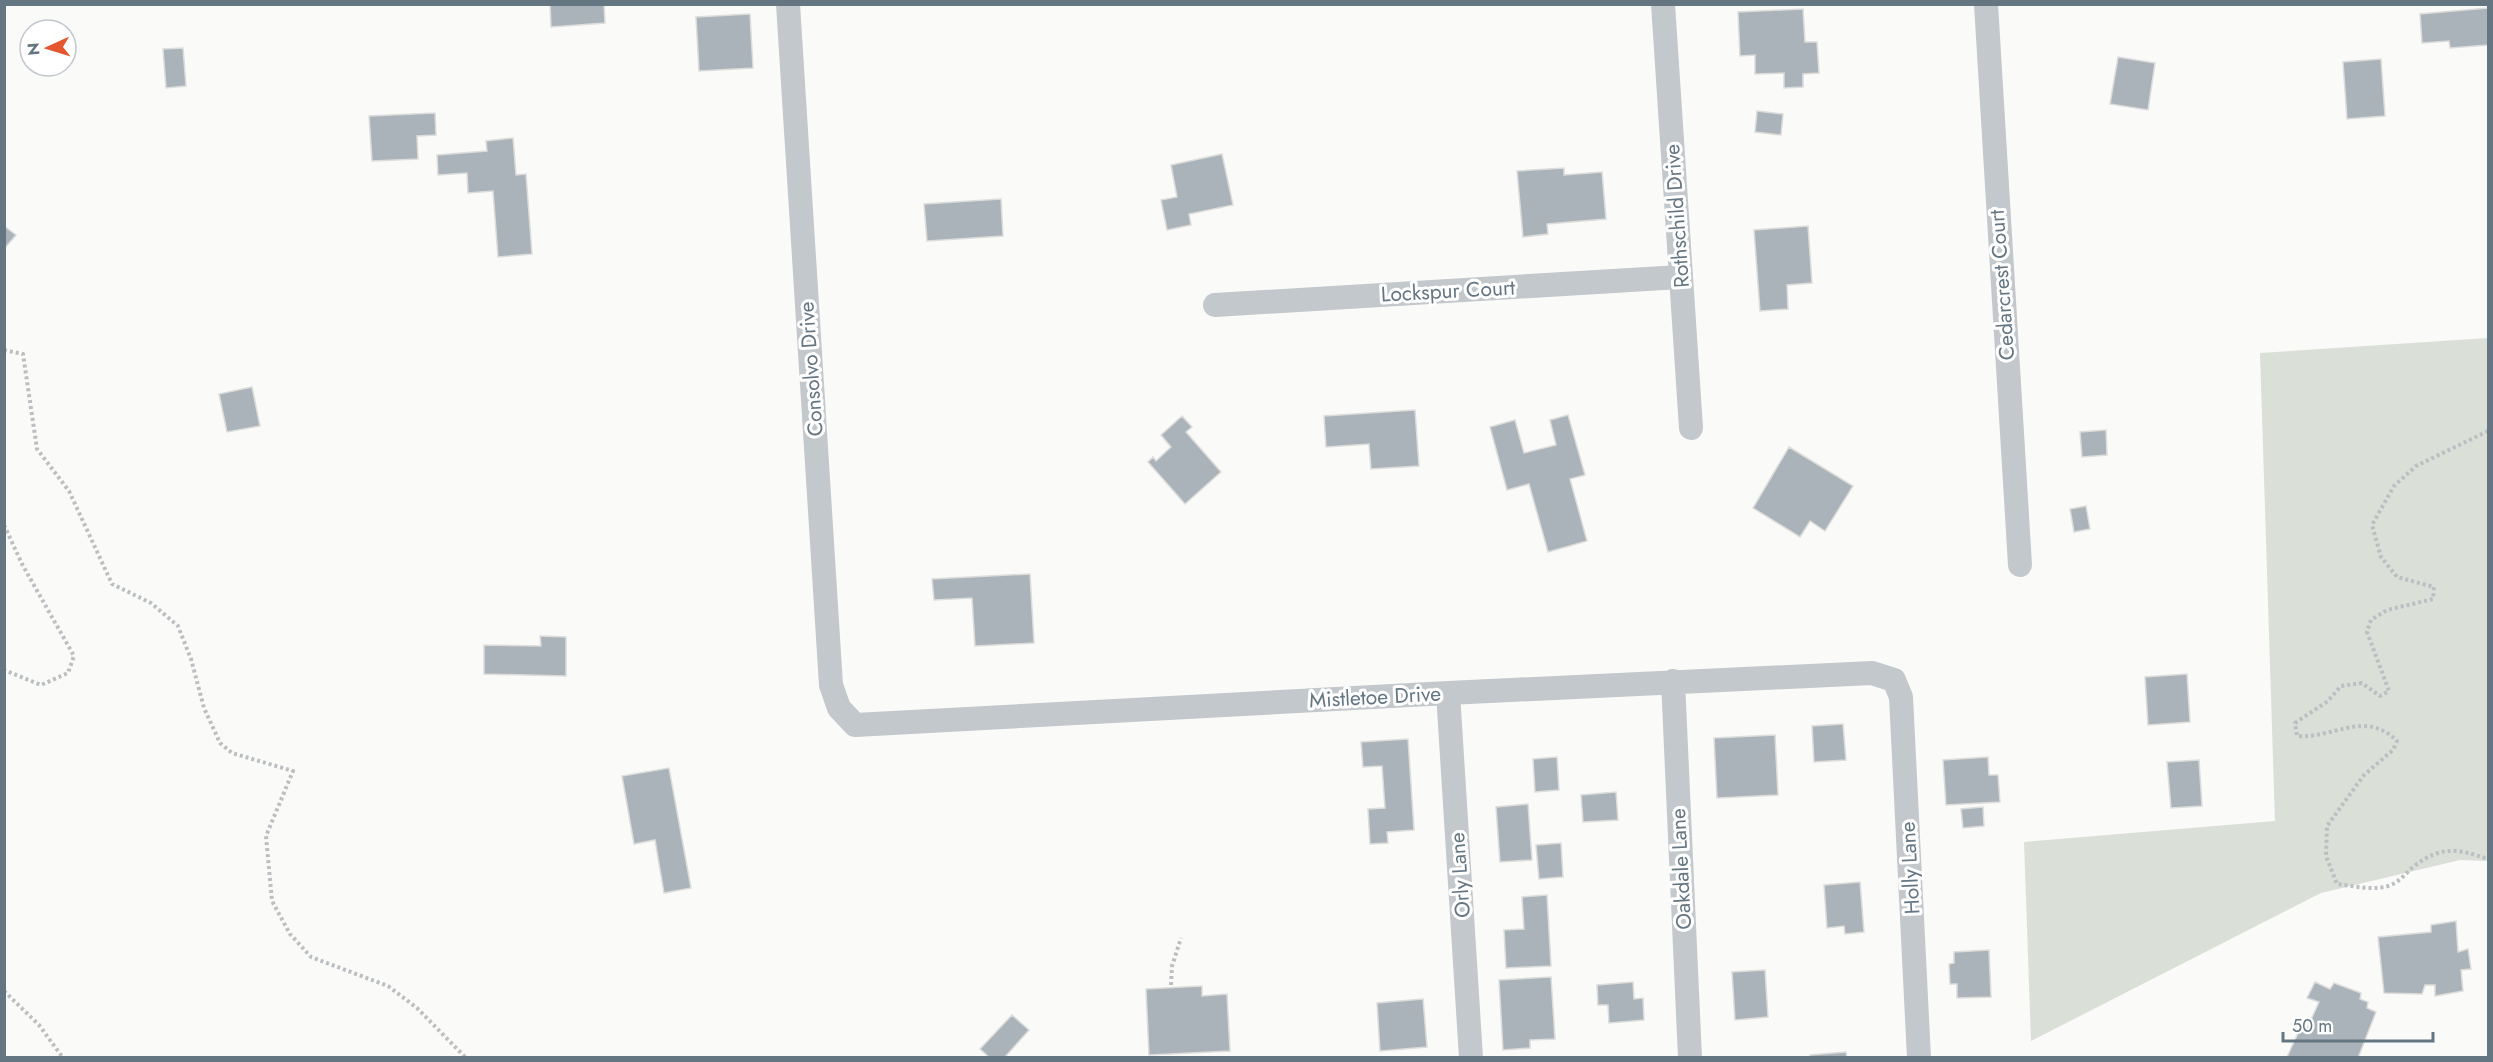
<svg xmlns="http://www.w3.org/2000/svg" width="2493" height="1062" viewBox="0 0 2493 1062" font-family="Jost,sans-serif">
	<rect width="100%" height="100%" fill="#fafaf8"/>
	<path fill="#dadfd7" d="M2488,338V861L2460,860L2321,893L2031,1041L2024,842L2275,821L2260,353Z"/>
	<path fill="#aab3b9" stroke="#dcdcda" stroke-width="1.5" d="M550,4H604L605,23L551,27Z
		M2488,8V45L2450,48L2449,41L2422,43L2420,14Z
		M1803,9L1805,42H1817L1819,73L1803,74V87L1784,88V73L1755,74V55L1740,56L1738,12Z
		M750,14L753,68L699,71L696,17Z
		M183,48L186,86L166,88L163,49Z
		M2118,57L2155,63L2148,110L2110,104Z
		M2381,59L2385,116L2347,119L2343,62Z
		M1757,111L1783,114L1781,135L1755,132Z
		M435,113L436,135L417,136L418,159L372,161L369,116Z
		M513,138L516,175L526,174L532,254L498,257L493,191L468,193L467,173L438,175L437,155L487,151L486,141Z
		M1222,154L1233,205L1189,214L1191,225L1167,230L1161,200L1177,197L1171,165Z
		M1564,168V175L1602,172L1606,219L1547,224L1548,234L1523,237L1517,171Z
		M1001,199L1003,236L927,241L924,204Z
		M4,226L16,235L4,249Z
		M1808,226L1812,283L1787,285L1788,309L1760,311L1754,230Z
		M252,387L260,426L227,432L219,394Z
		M1415,410L1419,466L1371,469L1369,444L1326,447L1324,416Z
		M1568,415L1585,475L1570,479L1587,541L1548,552L1529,484L1507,490L1490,427L1515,420L1524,453L1556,445L1550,420Z
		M1182,416L1192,427L1186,432L1221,472L1185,504L1148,462L1153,457L1156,461L1171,447L1161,435Z
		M2106,430L2107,455L2082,457L2080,432Z
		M1789,447L1853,486L1825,531L1810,521L1800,537L1753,508Z
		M2086,506L2090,529L2074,532L2070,509Z
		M1030,574L1034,643L975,646L972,598L934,600L932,579Z
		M540,636L566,637V676L484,674V645L541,646Z
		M2187,674L2190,722L2148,725L2145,677Z
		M1843,724L1846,760L1814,762L1812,726Z
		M1775,735L1778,795L1717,798L1714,738Z
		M1408,739L1414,830L1387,832L1388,843L1370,844L1368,809L1385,808L1382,766L1363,767L1361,742Z
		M1557,757L1559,790L1535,792L1533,759Z
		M1988,757L1989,775H1998L2000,802L1946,805L1943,760Z
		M2199,760L2202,806L2171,808L2167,762Z
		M669,768L691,888L664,893L655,840L634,844L622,776Z
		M1616,792L1618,820L1583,822L1581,795Z
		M1528,804L1532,860L1500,862L1496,807Z
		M1983,807L1984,826L1963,828L1961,809Z
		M1561,843L1563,877L1539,879L1536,845Z
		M1860,882L1864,932L1845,934L1844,926L1827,928L1824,885Z
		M1547,895L1551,966L1506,968L1504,930L1524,929L1522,897Z
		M2456,921L2458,952L2468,949L2471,969L2461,970L2463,991L2435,996V985H2425L2422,994L2384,993L2378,937L2431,932V925Z
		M1989,950L1991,997L1957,998V984H1950L1949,964L1954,963V952Z
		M1765,970L1768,1017L1735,1020L1732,972Z
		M1551,977L1555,1039L1530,1040V1048L1503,1050L1499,980Z
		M1633,982L1634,999L1643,998L1644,1020L1609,1023L1608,1005H1598L1597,985Z
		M2315,982L2330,989L2334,983L2361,993L2360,999L2368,1002L2367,1008L2376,1012L2358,1058L2287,1057L2299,1031H2306L2319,1002L2307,998Z
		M1202,986V996L1227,994L1230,1051L1149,1055L1146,989Z
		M1423,999L1427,1047L1380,1051L1377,1003Z
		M1012,1015L1029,1030L1004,1058H990L980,1049Z
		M1846,1052L1847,1058H1811L1810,1055Z"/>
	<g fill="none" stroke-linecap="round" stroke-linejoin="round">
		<path stroke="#bbbfc2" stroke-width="4" stroke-dasharray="3 3" stroke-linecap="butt" d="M4,350L23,354L37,449L69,491L112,584L151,603L178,626L191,659L204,708L220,743L232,753L293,771L266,836L272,901L290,934L311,957L388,986L417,1008L466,1058
			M2488,431L2416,466L2394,486L2372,525L2381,557L2397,577L2434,587L2433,599L2387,610L2371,620L2367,632L2389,691L2380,696L2362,683L2341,686L2328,701L2295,723L2297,736C2333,739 2365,709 2397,741L2393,750L2364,775L2327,826L2326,856L2337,884C2354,886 2377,892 2393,884C2401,880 2407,872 2414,866C2443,845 2458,849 2488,859
			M4,525L22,564L74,656L68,673L41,685L4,670
			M1171,985L1172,966L1181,938
			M4,991L39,1025L63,1058"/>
		<path stroke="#c3c8cc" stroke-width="24" d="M788,4L831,685L839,708L855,725L1448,693L1872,673L1894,680L1901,697L1919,1058
			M1663,4L1691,428
			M1986,4L2020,565
			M1215,305L1680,277
			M1673,681L1690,1058
			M1448,693L1471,1058"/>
	</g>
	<g text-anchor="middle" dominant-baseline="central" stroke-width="6" stroke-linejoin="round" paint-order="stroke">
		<g font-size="21" fill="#657683" stroke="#fff">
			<text transform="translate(1677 216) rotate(-94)">Rothschild Drive</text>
			<text transform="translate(2002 285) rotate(-94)">Cedarcrest Court</text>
			<text transform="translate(1448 291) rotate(-3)">Lockspur Court</text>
			<text transform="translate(811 369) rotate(-94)">Consolvo Drive</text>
			<text transform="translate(1375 697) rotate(-3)">Mistletoe Drive</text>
			<text transform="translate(1910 868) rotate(-93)">Holly Lane</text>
			<text transform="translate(1681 869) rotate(-93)">Oakdale Lane</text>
			<text transform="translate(1460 875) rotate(-94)">Orly Lane</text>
		</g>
	</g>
	<rect width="2493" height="1062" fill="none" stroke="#657683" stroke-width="12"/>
	<g transform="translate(48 48) rotate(266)"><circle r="28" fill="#ffffff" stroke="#c1c8cd" stroke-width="1.5"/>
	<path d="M0-4.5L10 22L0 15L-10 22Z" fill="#e4572e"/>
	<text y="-9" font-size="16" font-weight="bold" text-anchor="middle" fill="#657683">N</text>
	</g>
	<path d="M2283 1032v9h150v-9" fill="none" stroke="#657683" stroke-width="3"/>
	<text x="2292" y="1032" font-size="18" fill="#657683" stroke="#ffffff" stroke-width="4.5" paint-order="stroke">50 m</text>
</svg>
